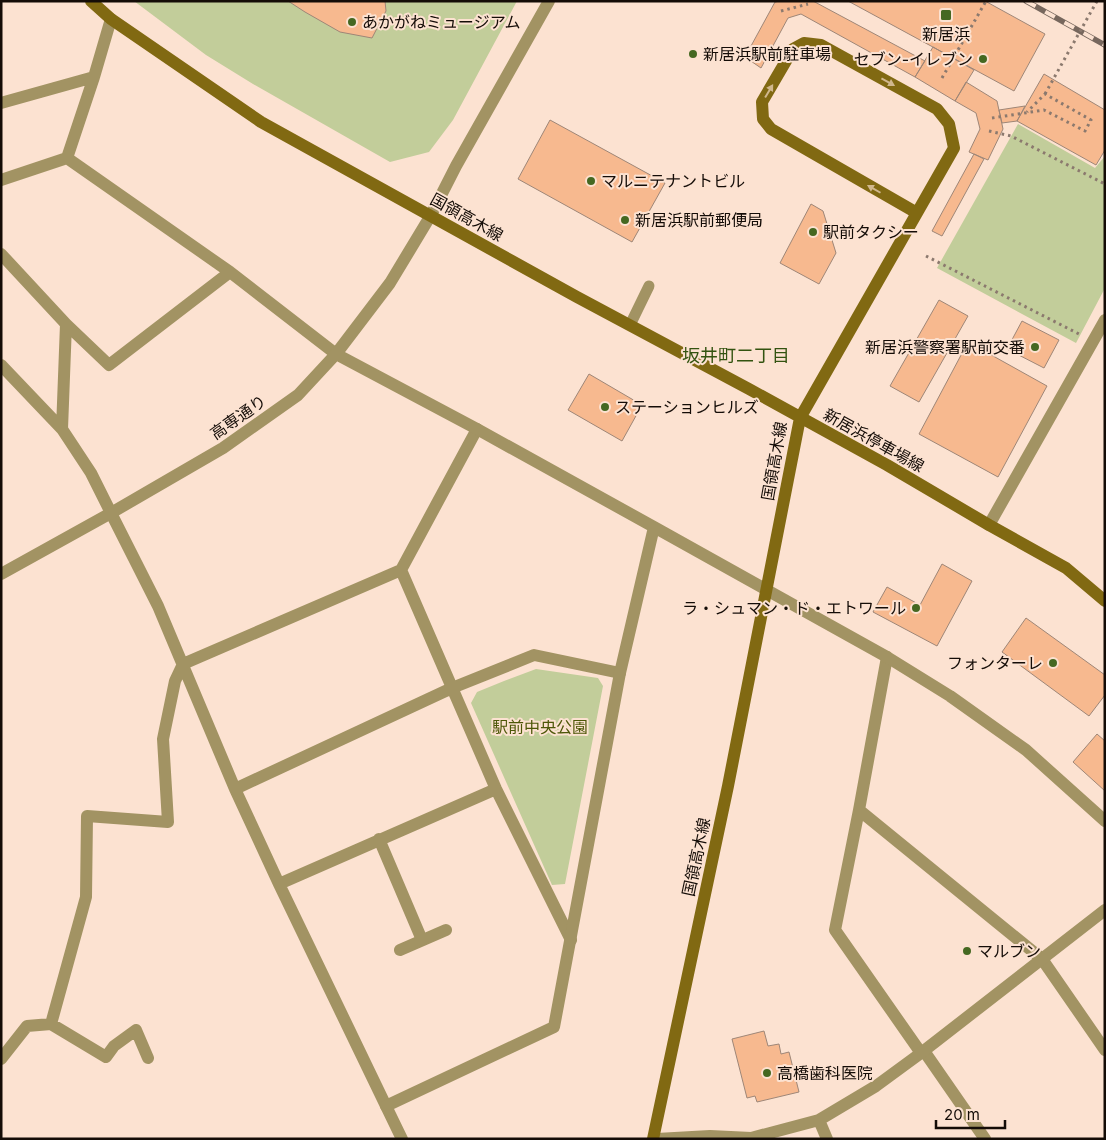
<svg xmlns="http://www.w3.org/2000/svg" width="1106" height="1140" viewBox="0 0 1106 1140" font-family="Inter,'Noto Sans JP',sans-serif">
	<rect width="100%" height="100%" fill="#fce2d1"/>
	<path fill="#c2cd9a" d="M134,1H517L453,120L429,152L390,162L253,84L206,55Z
		M1018,124L1095,168L1105,156V288L1076,343L937,268Z
		M536,669L598,678L603,686L565,884L552,885L471,703L477,692L504,681Z"/>
	<path fill="#f7b98f" stroke="#9e8677" d="M288,1H385L386,11L372,38L340,32L305,12Z
		M780,1H813L925,61L915,77L801,14L788,18L761,68L745,57L775,2Z
		M848,1H985L1045,34L1014,91Z
		M933,47L974,70L955,101L915,77Z
		M1044,74L1105,110V150L1096,165L1017,121Z
		M966,82L997,101L1003,129L988,160L969,152L980,129L976,113L955,101Z
		M1025,106L1017,121L1002,123L999,110Z
		M550,120L665,183L632,242L518,179Z
		M974,154L984,159L942,236L932,231Z
		M811,204L823,211L836,253L819,284L780,263Z
		M939,300L968,316L919,402L890,386Z
		M1022,321L1059,340L1044,368L1007,349Z
		M968,342L1047,386L998,477L919,434Z
		M589,374L642,405L622,441L568,410Z
		M942,564L972,581L937,646L873,612L887,587L920,605Z
		M1026,618L1105,675V695L1089,716L1002,652Z
		M1097,734L1105,741V791L1073,762Z
		M764,1031L768,1046L779,1044L781,1054L789,1052L799,1092L757,1102L755,1096L747,1098L732,1039Z"/>
	<g fill="none" stroke-linecap="round" stroke-linejoin="round">
		<path stroke="#8b796e" stroke-width="3" stroke-dasharray="2.5 4" stroke-linecap="butt" d="M781,11L808,4
			M942,78L986,1
			M992,118L1044,110L1085,131L1091,120L1045,94L1027,112
			M989,131L1011,136L1105,184
			M926,256L1079,334"/>
		<path stroke="#a29363" stroke-width="11" d="M630,325L649,286"/>
		<path stroke="#a29363" stroke-width="12" d="M94,77L67,158L230,272L336,354
			M1,103L94,77L111,19
			M1,180L67,158
			M1,254L66,324L62,429
			M66,324L109,365L230,272
			M1,365L62,429L91,473L111,513L158,606L235,789L279,884L386,1106
			M989,525L1105,320
			M401,570L496,789L571,940
			M887,657L859,810L835,930L921,1053
			M235,789L452,688L534,655L620,673
			M859,810L1042,959L1105,1050
			M379,839L422,940
			M279,884L496,789
			M400,950L446,930
			M51,1024L86,897L87,816L168,822L163,739L175,681L183,664L401,570L477,429
			M924,1051L985,1139
			M1,1059L27,1026L51,1024L106,1057L114,1046L136,1030L148,1058"/>
		<path stroke="#a29363" stroke-width="12" d="M336,354L477,429L654,527L620,673L554,1027L386,1106L402,1139
			M654,527L887,657L950,696L1026,750L1105,821
			M1,574L111,513L223,448L298,395L336,354L390,283L431,215L456,166L549,1
			M819,1120L827,1139
			M657,1139L710,1136L751,1138L819,1120L876,1086L921,1053L1105,910"/>
		<path stroke="#816912" stroke-width="12" d="M91,1L111,19L261,122L577,297L749,389L887,465L989,525L1066,568L1105,601
			M653,1139L728,786L800,418L954,148L949,124L937,109L821,45L804,43L793,49L762,102L763,119L771,129L917,213"/>
		<g stroke="#77675d" stroke-width="5.5">
			<path id="rail" d="M1026,1L1105,45"/>
		</g>
		<use href="#rail" stroke="#fce2d1" stroke-width="4" stroke-dasharray="11" stroke-linecap="butt"/>
		<path stroke="#8b796e" stroke-width="3" stroke-dasharray="2.5 4" stroke-linecap="butt" d="M1045,94L1097,1"/>
	</g>
	<defs><path id="oneway-solid" d="M-6-.8H1V-3.2L6.5 0L1 3.2V.8H-6Z" transform="scale(1.25)"/></defs>
	<g fill="#d1b88e">
		<use href="#oneway-solid" transform="translate(888 82) rotate(29)"/>
		<use href="#oneway-solid" transform="translate(769 91) rotate(-59)"/>
		<use href="#oneway-solid" transform="translate(874 189) rotate(-150)"/>
	</g>
	<g fill="#456821" stroke="#fce2d1" stroke-width="2">
		<rect x="940" y="9" width="12" height="12" rx="2.5"/>
		<circle cx="352" cy="22" r="5"/>
		<circle cx="693" cy="54" r="5"/>
		<circle cx="983" cy="59" r="5"/>
		<circle cx="591" cy="181" r="5"/>
		<circle cx="625" cy="220" r="5"/>
		<circle cx="813" cy="232" r="5"/>
		<circle cx="1035" cy="347" r="5"/>
		<circle cx="605" cy="407" r="5"/>
		<circle cx="916" cy="608" r="5"/>
		<circle cx="1053" cy="663" r="5"/>
		<circle cx="967" cy="951" r="5"/>
		<circle cx="767" cy="1073" r="5"/>
	</g>
	<g text-anchor="middle" dominant-baseline="central" stroke-width="4" stroke-linejoin="round" paint-order="stroke">
		<g font-size="16" fill="#140c07" stroke="#fce2d1" text-anchor="start">
			<text x="362" y="22">あかがねミュージアム</text>
			<text x="946" y="34" text-anchor="middle">新居浜</text>
			<text x="703" y="54">新居浜駅前駐車場</text>
			<text x="973" y="59" text-anchor="end">セブン-イレブン</text>
			<text x="601" y="181">マルニテナントビル</text>
			<text x="635" y="220">新居浜駅前郵便局</text>
			<text x="823" y="232">駅前タクシー</text>
			<text x="1025" y="347" text-anchor="end">新居浜警察署駅前交番</text>
			<text x="615" y="407">ステーションヒルズ</text>
			<text x="906" y="608" text-anchor="end">ラ・シュマン・ド・エトワール</text>
			<text x="1043" y="663" text-anchor="end">フォンターレ</text>
			<text x="977" y="951">マルブン</text>
			<text x="777" y="1073">高橋歯科医院</text>
		</g>
		<g font-size="16" fill="#140c07" stroke="#fce2d1">
			<text transform="translate(467 217) rotate(29)">国領高木線</text>
			<text transform="translate(238 417) rotate(-35)">高専通り</text>
			<text transform="translate(874 440) rotate(29)">新居浜停車場線</text>
			<text transform="translate(774 461) rotate(-80)">国領高木線</text>
			<text transform="translate(696 857) rotate(-78)">国領高木線</text>
		</g>
		<g font-size="16" fill="#4d5708" stroke="#fce2d1">
			<text x="540" y="727">駅前中央公園</text>
		</g>
		<g font-size="18" fill="#335310" stroke="#fce2d1">
			<text x="736" y="355">坂井町二丁目</text>
		</g>
	</g>
	<rect width="1106" height="1140" fill="none" stroke="#140c07" stroke-width="5"/>
	<path d="M936 1120v8h69v-8" fill="none" stroke="#140c07" stroke-width="2.5"/>
	<text x="944" y="1120" font-size="15" fill="#140c07" stroke="#fce2d1" stroke-width="4" paint-order="stroke">20 m</text>
</svg>
